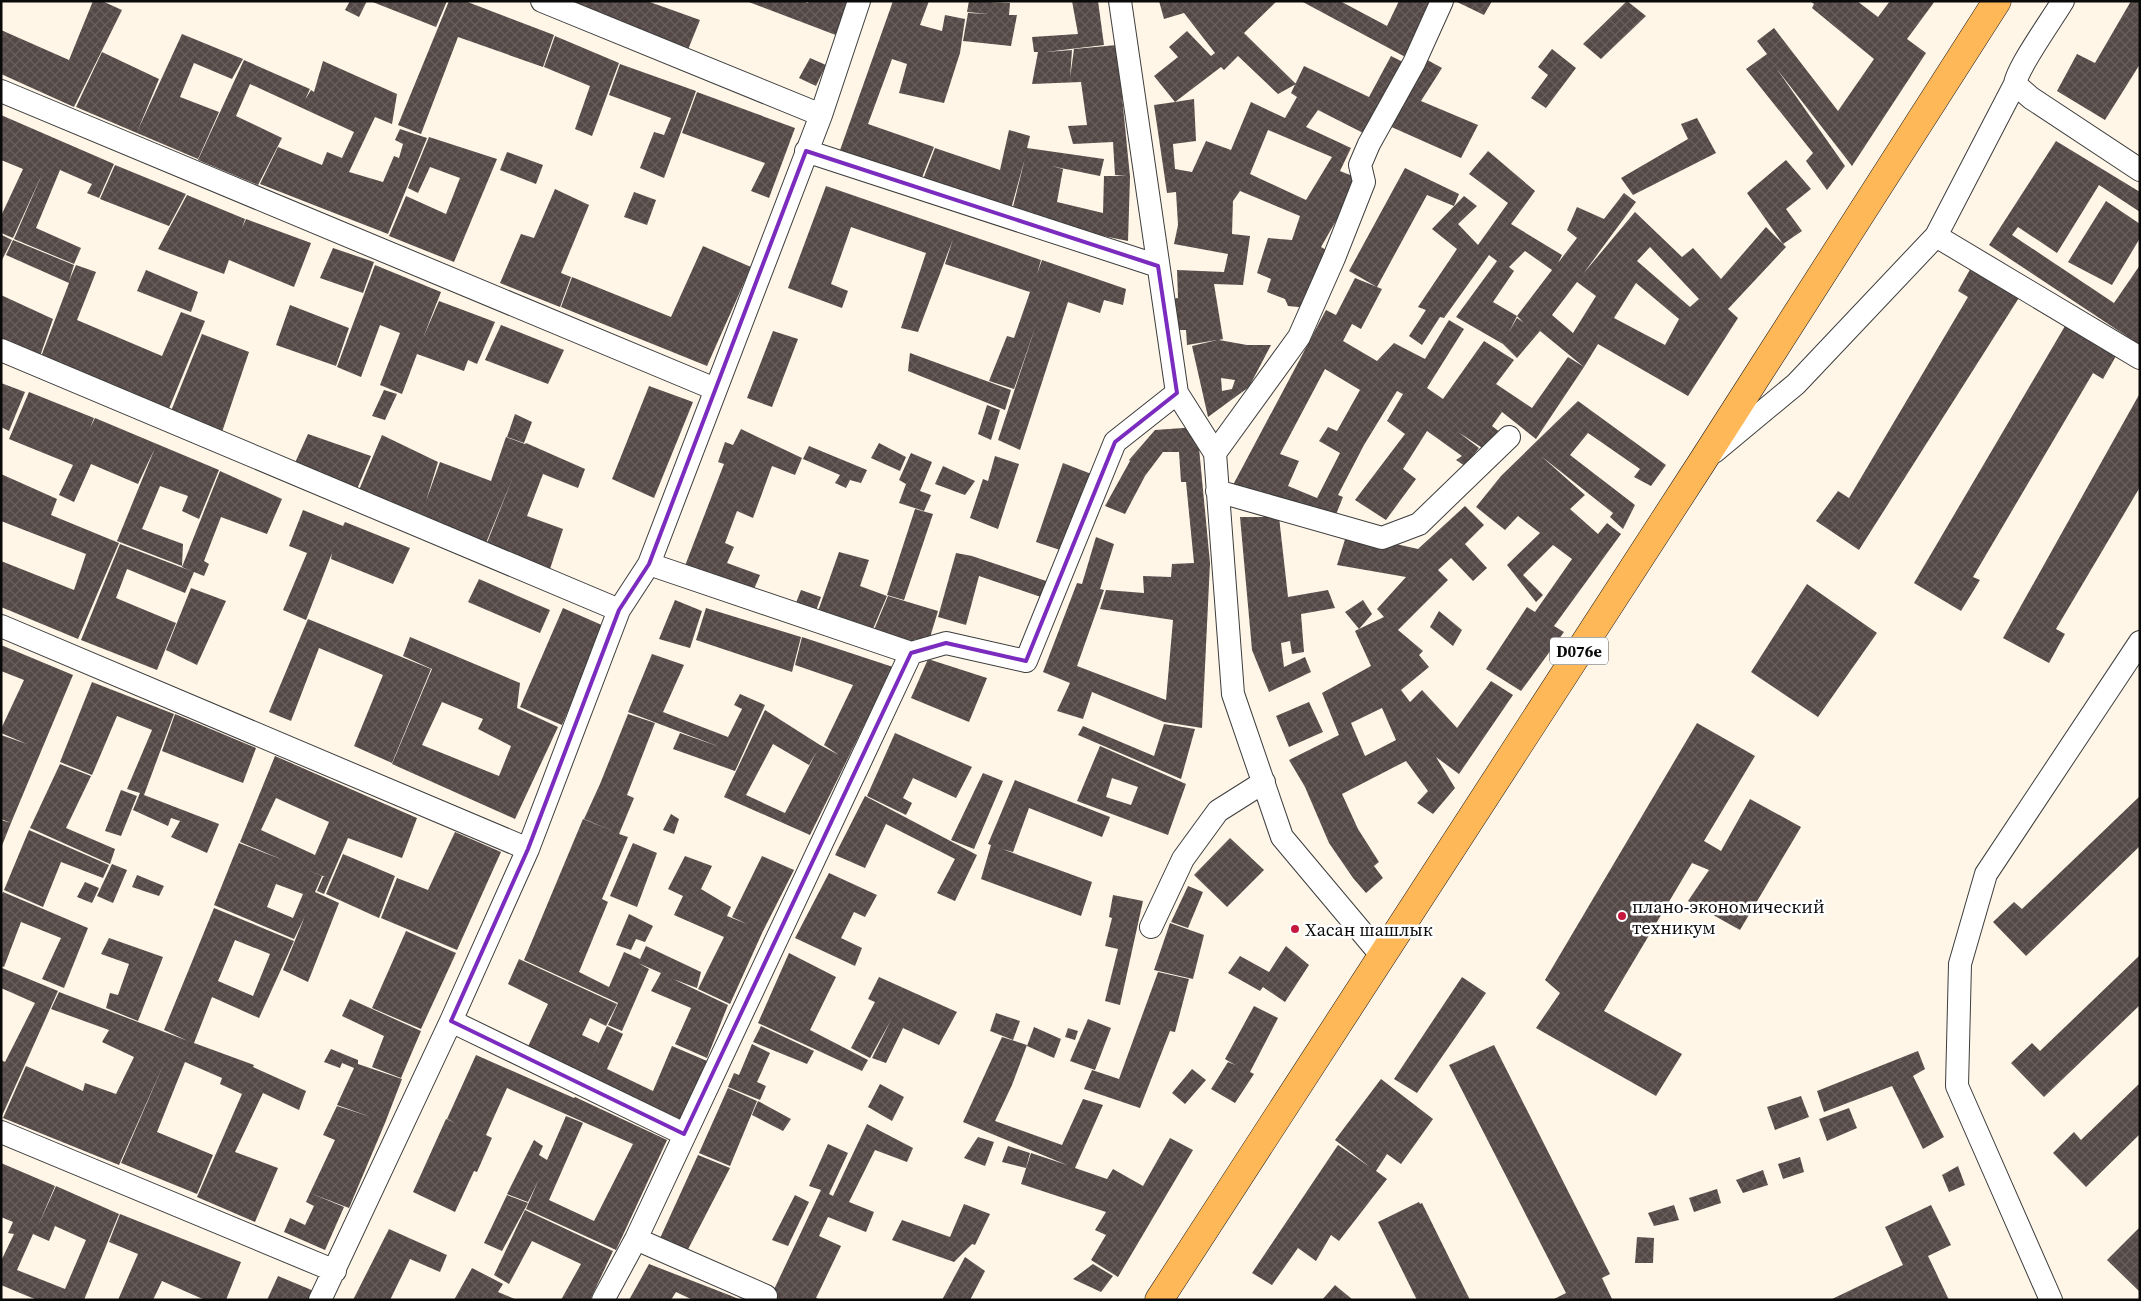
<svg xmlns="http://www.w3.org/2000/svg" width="2141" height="1301" viewBox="0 0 2141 1301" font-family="'Source Serif 4',serif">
	<defs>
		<pattern id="building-cross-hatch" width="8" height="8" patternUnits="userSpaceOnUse" patternTransform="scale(1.25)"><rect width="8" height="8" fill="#544946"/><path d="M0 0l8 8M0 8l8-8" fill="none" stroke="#685f5c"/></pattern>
	</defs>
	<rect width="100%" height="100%" fill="#fff6e8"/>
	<path fill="url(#building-cross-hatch)" fill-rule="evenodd" d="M93,1H102L122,10L74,107L1,74V30L69,60Z
		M350,1H367L359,17L345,10Z
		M370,1H447L436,27Z
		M449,1H465L554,35L543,67L458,37L421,134L398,125Z
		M559,1H647L700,20L687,52Z
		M746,1H802L808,3L809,1H853L841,37Z
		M893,1H929L920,25L942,31L945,15L965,19L960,53L944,103L899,93L907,64L892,59L868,124L934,147L921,180L839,153Z
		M969,1L1010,3L1009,15H1017L1011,46L963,41L968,13L989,14L967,12Z
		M1072,1H1098L1104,45L1045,52L1072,50L1070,78L1074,49L1117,45L1130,177L1128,241L1069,229L1012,211L1025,158L1011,209L922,182L935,148L1000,170L1009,130L1030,136L1027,148L1104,159L1100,176L1051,166L1063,169L1057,202L1103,213L1104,176H1126L1115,175L1113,142L1073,144L1068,126L1087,125L1081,82L1032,84L1038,52H1034L1032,37L1078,34Z
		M1159,1H1277L1244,33L1296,84L1278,94L1238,56L1224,70L1221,67L1175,102L1194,99L1196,141L1173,144L1175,169L1192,172L1206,141L1231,150L1251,102L1285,118L1297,97L1291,93L1304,66L1369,97L1391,56L1411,66L1371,137L1318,110L1306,127L1351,148L1340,171L1360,179L1321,247L1328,251L1308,308L1288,306L1285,299L1267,292L1271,279L1257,273L1268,238L1292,240L1300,216L1240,191L1233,201L1232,234L1250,236L1243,285L1214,284L1223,339L1219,340L1247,345H1271L1249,387L1208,417L1192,346L1217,340L1187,345L1186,330H1175L1171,299L1178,298L1177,270L1224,272L1228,254L1174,244L1178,225L1176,192L1167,193L1154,105L1175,102L1154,76L1178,57L1169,47L1187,31L1211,56L1215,53L1184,13L1164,19ZM1268,130L1332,157L1306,200L1250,174ZM1221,378L1235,380L1232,389L1222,391Z
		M1301,1H1340L1387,26L1399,1H1436L1411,60Z
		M1455,1H1492L1484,15Z
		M1627,1L1646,16L1601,59L1583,44Z
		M1810,1H1857L1878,17L1890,1H1935L1907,39L1926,53L1852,166L1776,68L1845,166L1827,190L1806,161L1813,153L1746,69L1767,54L1757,41L1774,28L1838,111L1874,59L1812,8L1814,4Z
		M2131,1H2140V64L2105,120L2057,91L2077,54L2095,63Z
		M182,34L243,59L232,79L194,63L180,97L219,112L198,159L76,107L102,52L159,79L137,132Z
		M555,36L619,63L592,136L575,129L590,86L544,67Z
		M1552,49L1576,68L1546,108L1531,98L1548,75L1538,67Z
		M1422,57L1442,68L1421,101L1478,125L1461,158L1387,125Z
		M810,58L826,65L816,86L799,78Z
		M244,60L310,89L305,100L311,90L314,92L323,61L397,94L392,124L375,117L349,172L383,182L394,156L399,158L403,144L395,140L400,129L427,138L388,234L260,184L278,147L322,165L327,152L342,158L354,132L250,84L236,116L282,138L258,185L198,160Z
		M620,64L696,91L664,178L640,168L654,132L664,135L671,118L609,95Z
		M697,92L795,128L769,198L751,191L765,163L682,133Z
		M1,115L114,164L99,198L87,193L92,184L60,170L36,228L81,248L74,264L14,239L43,172L13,238L1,233V216L23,169L1,160Z
		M1697,118L1716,153L1633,195L1621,178L1688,139L1681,124Z
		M429,137L497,159L454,262L389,236L406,196L446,214L460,178L430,167L418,193L408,188Z
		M2056,141L2140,192V212L2099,185L2057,253L2018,227L2012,235L2114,303L2140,265V345L1989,245Z
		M1488,151L1535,191L1511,224L1562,255L1558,263L1577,238L1567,230L1577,207L1604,219L1624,193L1636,202L1583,274L1635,212L1682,257L1693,248L1721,279L1766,227L1783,244L1747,193L1786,160L1811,189L1786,209L1802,231L1783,244L1786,247L1728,309L1738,318L1688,396L1598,344L1584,367L1540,331L1517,358L1503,344L1456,317L1497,261L1489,255L1444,318L1440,317L1422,345L1409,336L1426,310L1418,307L1457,249L1432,229L1464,196L1477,206L1458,224L1478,245L1508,203L1469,174ZM1650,247L1699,299L1690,307L1637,261ZM1525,251L1552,270L1517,316L1523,322L1517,318L1509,332L1517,316L1493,302L1514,271L1509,267ZM1577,282L1596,296L1573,333L1552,315ZM1636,283L1679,319L1665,345L1614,318Z
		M507,152L543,165L536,184L500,170Z
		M115,165L186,194L169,226L100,199Z
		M1405,168L1459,194L1454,206L1427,195L1377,287L1349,271Z
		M826,186L1041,260L1037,274L1042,260L1126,289L1123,305L1104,300L1100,313L1068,302L1020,450L998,440L1036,325L1014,389L989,381L1007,336L1014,338L1030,292L945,264L953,239L918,332L901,328L926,253L851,227L831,284L848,291L842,308L788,288Z
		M555,189L589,205L561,273L571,277L560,307L500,283L521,234L534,238Z
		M634,192L656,200L647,225L624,217Z
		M187,195L245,219L242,228L246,219L311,243L294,287L229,260L224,274L158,249Z
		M2106,201L2140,224V238L2112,285L2068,262Z
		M2,235L12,240L1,262V237Z
		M13,240L74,265L69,281L76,265L96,272L77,320L162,356L181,312L205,321L168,411L39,362L69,283L6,255Z
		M703,246L751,267L707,366L561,307L572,277L671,317Z
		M333,248L374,262L363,293L320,278Z
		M1973,264L2022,293L1859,550L1816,521L1838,491L1849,498L1968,297L1958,291Z
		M375,265L441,292L423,338L439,301L495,322L477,364L468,360L464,371L417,354L402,394L380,385L400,333L380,325L361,377L337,367Z
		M146,270L198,292L191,312L137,291Z
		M1355,278L1382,289L1361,329L1352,324L1343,341L1377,361L1394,343L1425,359L1449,320L1464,329L1427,388L1443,399L1484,341L1514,360L1496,384L1532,408L1568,357L1584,367L1536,439L1502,412L1492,426L1501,433L1487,451L1458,432L1479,448L1465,466L1456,460L1462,456L1427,431L1403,469L1416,479L1386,520L1355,500L1405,434L1387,421L1403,394L1397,391L1364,445L1338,495L1343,497L1333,522L1233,485L1326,310L1336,315ZM1325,369L1360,390L1337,431L1328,427L1319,441L1340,453L1317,498L1288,486L1299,461L1280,454Z
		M1,295L53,319L38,362L1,347Z
		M290,305L349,328L336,366L276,345Z
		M501,325L564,350L548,384L485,360Z
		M2065,326L2116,356L2103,379L2093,373L1973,577L1980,580L1961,611L1914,583Z
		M773,331L798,339L772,407L747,398Z
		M202,334L249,352L222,432L171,411Z
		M910,353L1011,390L1005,410L908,371Z
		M1,383L25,392L9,431L1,427Z
		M649,386L693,402L654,498L612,479Z
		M384,390L397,394L385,420L372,416Z
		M29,392L94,418L90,428L95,418L219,470L199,519L182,511L188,496L160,486L142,529L183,544L182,566L117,541L155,448L138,484L91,464L74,502L59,495L73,465L9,439Z
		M2140,393V487L2056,629L2065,634L2049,663L2003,638Z
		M1578,401L1666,465L1651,486L1634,477L1640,469L1588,433L1570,455L1635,505L1623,529L1610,517L1613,513L1541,456L1585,495L1570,509L1598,534L1607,523L1621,534L1554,626L1564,632L1521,691L1486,669L1527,607L1535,612L1572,559L1553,545L1523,575L1543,595L1536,602L1507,565L1540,533L1518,516L1505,530L1476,507L1501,476Z
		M987,405L1000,410L991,440L978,434Z
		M515,414L532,422L524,443L507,437Z
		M1197,427L1210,563L1202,728L1164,722L1092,692L1083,719L1057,711L1070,683L1043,672L1077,583L1082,584L1096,537L1114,544L1100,589L1104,590L1077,666L1166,700L1173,620L1100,609L1106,590L1144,593L1143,576L1171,577L1172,564L1194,563L1186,482H1181L1179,452H1163L1145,476L1125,514L1105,506L1130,461L1129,460L1155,430Z
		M741,429L802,458L795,475L772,466L753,518L737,511L725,543L734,547L727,563L760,575L752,594L683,571L724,464L718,462L725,442L733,445Z
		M308,434L371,456L357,489L294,465Z
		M382,435L438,462L426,501L440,462L491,481L506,437L525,444L526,443L585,469L578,488L543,474L527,516L563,529L550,569L487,543L513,477L486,543L421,514L359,490Z
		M879,443L906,457L900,471L871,458Z
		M809,446L867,470L861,483L850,480L846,488L835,483L840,475L803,459Z
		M911,453L932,462L920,491L931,495L924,511L899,503L906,484L899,480Z
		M995,456L1019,464L998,529L970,518L983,479L988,481Z
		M1063,463L1094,475L1066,552L1036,542Z
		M943,466L975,481L965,495L935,484Z
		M220,471L282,499L267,534L221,517L204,561L209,564L204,576L194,572L185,593L127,569L116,598L176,623L157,670L81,640L120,544L191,571L182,567Z
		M1,474L57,499L51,515L119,543L78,639L1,607V561L74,590L86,554L1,521Z
		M1465,506L1484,525L1465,544L1487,568L1473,581L1451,558L1438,570L1448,580L1398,630L1423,651L1419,655L1429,667L1401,690L1410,702L1422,690L1457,728L1491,681L1513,695L1459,774L1436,757L1455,788L1433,814L1417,803L1428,791L1406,761L1342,794L1358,829L1379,862L1374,866L1383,878L1366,893L1353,878L1329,843L1305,787L1289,760L1339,735L1322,693L1371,666L1355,631L1359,629L1345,612L1363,600L1372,614L1359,629L1384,617L1377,609L1406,577L1337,565L1347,533L1418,549ZM1382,708L1396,740L1365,756L1351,723Z
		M915,509L933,514L904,600L887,595Z
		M303,510L343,526L345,522L410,548L393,584L331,559L332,553L306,620L283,610L307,553L289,546Z
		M1240,517H1279L1288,597L1328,590L1335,608L1301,614L1304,652L1292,654L1290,641L1281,643L1284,667L1305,657L1311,672L1269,692L1252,650Z
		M839,552L869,560L860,586L887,596L870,636L816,617Z
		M956,553L972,556L1049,582L1044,598L979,576L966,625L938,617Z
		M479,579L550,610L540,633L468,602Z
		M1807,584L1877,633L1818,717L1751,672Z
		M191,588L226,601L197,665L166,650Z
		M801,590L821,597L814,616L794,608Z
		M888,596L938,611L928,644L915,639L911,652L871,637Z
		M675,600L702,611L690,648L659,639Z
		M563,608L604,626L562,725L520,707Z
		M706,608L801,637L792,672L696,640Z
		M1439,611L1462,630L1453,646L1430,627Z
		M308,619L431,669L392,763L354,746L383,675L319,648L291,721L269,712Z
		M410,637L520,683L517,708L558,727L515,819L392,764L432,669L403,656ZM442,702L483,719L478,729L511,746L499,776L422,745Z
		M802,637L893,667L810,835L724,797L765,710L820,745L839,755L824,745L853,685L795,665ZM773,744L809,765L817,751L785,813L746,795Z
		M1,645L73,675L11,823L1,819V735L27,744L1,733V729L24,680L1,671Z
		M652,654L684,665L663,712L728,737L742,709L734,705L740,694L765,705L735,771L673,749L680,733L720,747L628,712Z
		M928,659L987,678L969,722L911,698Z
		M92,682L174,714L144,795L219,824L207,853L171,837L180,821L171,818L168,826L133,810L140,793L127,789L152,730L117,716L92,775L60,762Z
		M1309,702L1323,732L1289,747L1276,716Z
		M175,714L256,748L243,783L162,751Z
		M628,714L655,723L627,795L634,798L619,834L628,837L602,899L608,902L579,972L609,987L624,952L640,959L646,946L701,972L697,988L673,979L728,1005L707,1058L675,1044L691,1008L651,991L661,973L638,963L649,969L622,1031L608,1025L618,1003L524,960L583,819L615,832L584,819L600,784Z
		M1697,723L1755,756L1704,841L1721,851L1750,799L1801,827L1740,930L1688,901L1709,870L1692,863L1604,1011L1682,1054L1656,1096L1536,1028L1560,993L1545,980Z
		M1164,724L1195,729L1181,779L1078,735L1083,726L1154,756Z
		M895,733L972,767L956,798L913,778L903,798L912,803L906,815L867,796Z
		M1100,746L1186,784L1168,835L1077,801ZM1112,778L1138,787L1131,805L1106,797Z
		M275,756L417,818L402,858L348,838L324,894L317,891L323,877H325L308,870L322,876L315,892L339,903L308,982L283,970L305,916L294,939L214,905L239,843L283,860L240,842ZM276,798L329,822L315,855L261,830ZM276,884L303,894L293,918L267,907Z
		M60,764L91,776L66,828L115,849L110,864L30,828Z
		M983,773L1003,781L974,849L951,840Z
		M1015,780L1110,817L1102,837L1029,808L1013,852L1002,849L1092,882L1081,916L981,879L991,845L988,844Z
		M121,790L137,796L121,836L105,831Z
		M865,796L977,855L955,901L937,893L955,859L886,824L865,868L835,855Z
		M2140,796V846L2026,956L1993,922L2014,902L2022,909Z
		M671,814L679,819L674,834L663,830Z
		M1,820L11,823L1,848Z
		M29,830L109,865L103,878L61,862L43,907L4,890Z
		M455,832L501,852L457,950L381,918L397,878L428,890Z
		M1230,838L1264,870L1227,907L1194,875Z
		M633,843L657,853L637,907L610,896Z
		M343,854L395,876L379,918L326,894Z
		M685,856L712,866L701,889L731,907L727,916L747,924L732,917L762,856L794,870L763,931L730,1004L698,989L724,937L674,915L683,896L668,889Z
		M112,864L127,870L113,903L97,896Z
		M829,873L877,895L865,917L854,912L841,938L862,948L855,966L795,938Z
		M137,875L164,886L159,896L132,887Z
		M85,882L99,888L92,903L77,897Z
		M1188,886L1203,892L1188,928L1171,922Z
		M3,892L88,928L64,988L42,979L61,938L21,922L4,967L1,966V897Z
		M1113,895L1143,901L1120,1005L1105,1001L1118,949L1105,946L1112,918L1109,917Z
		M214,908L294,941L259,1018L212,997L194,1043L254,1065L253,1067L306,1091L299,1110L263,1093L235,1152L278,1168L255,1222L197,1197L242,1094L220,1084L222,1078L185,1062L157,1132L213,1155L197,1194L121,1163L165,1061L119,1165L3,1118L26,1066L83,1091L85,1083L116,1094L134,1057L102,1042L109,1030L51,1009L59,992L188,1041L164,1030ZM235,940L270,954L253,996L218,981Z
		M629,914L653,926L645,942L636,939L631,950L616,945Z
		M1170,923L1204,935L1193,979L1154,970Z
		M406,931L456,953L421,1029L372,1008Z
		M109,938L163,957L138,1021L106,1008L110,993L118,995L129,964L101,954Z
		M1286,946L1309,965L1285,1002L1263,987L1260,991L1228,973L1240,956L1269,972Z
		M789,953L836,977L810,1030L868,1060L862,1071L758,1023Z
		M2140,955V1005L2044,1097L2011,1063L2032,1043L2040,1051Z
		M519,959L617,1004L606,1026L590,1018L582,1035L599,1043L586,1070L607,1026L623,1034L607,1069L653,1091L672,1046L707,1061L677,1127L525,1053L548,1004L508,984Z
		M2,968L58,991L1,1118V1060L5,1062L35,1003L1,988Z
		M1158,972L1189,979L1175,1032L1170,1031L1140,1108L1084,1089L1092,1070L1119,1079Z
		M879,977L957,1012L939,1045L903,1028L886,1063L872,1058L891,1020L870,1058L851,1048L875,1002L868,999Z
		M1462,977L1486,993L1417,1093L1394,1079Z
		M350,999L421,1031L401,1078L372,1067L384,1036L342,1016Z
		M1254,1006L1278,1018L1250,1072L1254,1074L1235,1103L1211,1089L1228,1062L1235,1065L1225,1059Z
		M996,1013L1020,1021L1013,1040L990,1031Z
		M1088,1019L1111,1028L1095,1070L1070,1061Z
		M761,1026L814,1051L807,1064L753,1042Z
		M1034,1027L1061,1039L1054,1058L1027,1046Z
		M1068,1028L1078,1031L1075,1040L1065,1037Z
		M1002,1037L1027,1045L1012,1085L995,1121L1062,1145L1083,1099L1103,1105L1075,1168L1107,1179L1113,1169L1143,1186L1170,1138L1193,1150L1118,1277L1091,1260L1106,1235L1095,1230L1106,1212L1021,1184L1031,1153L1067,1165L963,1122Z
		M752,1044L770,1053L757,1082L766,1086L760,1100L728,1087L734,1073L739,1075Z
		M1494,1045L1610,1274L1602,1278L1612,1299L1552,1300L1566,1293L1449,1065Z
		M331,1049L358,1060V1064L402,1079L385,1123L349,1208L310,1193L335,1140L323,1135L337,1106L371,1117L337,1105L354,1068L342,1063L340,1068L324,1062Z
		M1918,1051L1925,1069L1913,1076L1944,1137L1923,1149L1892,1086L1824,1112L1817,1091Z
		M476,1055L574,1098L575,1097L667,1140L616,1250L526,1209L539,1179L528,1202L507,1194L534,1140L543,1146L539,1155L547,1160L566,1116L583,1123L549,1200L594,1221L633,1144L507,1088L486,1135L492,1138L477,1172L474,1171L455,1212L413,1192L446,1119L456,1123L447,1119Z
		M1192,1069L1206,1080L1185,1104L1172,1093Z
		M1381,1079L1433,1119L1401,1164L1387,1154L1376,1171L1387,1179L1339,1241L1331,1235L1316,1261L1298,1248L1272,1285L1252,1273L1338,1145L1370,1167L1335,1140Z
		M2140,1083V1134L2086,1187L2053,1153L2074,1132L2081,1140Z
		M880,1084L904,1097L892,1121L868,1107Z
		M728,1088L757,1101L730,1166L699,1153Z
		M1801,1096L1809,1117L1775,1130L1767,1107Z
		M758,1101L791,1119L783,1131L752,1115Z
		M1849,1108L1857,1128L1827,1141L1819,1119Z
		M867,1124L913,1148L907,1162L875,1150L849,1202L874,1212L866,1232L828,1217L819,1236L841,1246L816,1298L821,1300H769L821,1190L809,1186L828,1144L848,1153L829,1194L833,1196Z
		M978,1137L994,1142L985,1166L964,1158Z
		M1008,1146L1030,1153L1026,1168L1002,1162Z
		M698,1155L730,1168L683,1259L656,1247Z
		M1800,1157L1804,1172L1783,1179L1778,1164Z
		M1,1163L55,1186L38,1226L56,1186L119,1214L84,1300H37L1,1285V1261L14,1234L8,1233L13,1222L1,1217ZM55,1226L86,1240L65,1289L17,1270L33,1234L49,1241Z
		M1958,1166L1965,1185L1949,1192L1942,1175Z
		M1763,1170L1768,1185L1743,1193L1736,1180Z
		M1717,1189L1721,1203L1694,1212L1689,1198Z
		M310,1193L344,1207L325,1250L284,1232L290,1218L305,1225L314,1206L306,1202Z
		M507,1195L528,1203L502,1251L484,1243Z
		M795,1195L809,1202L788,1246L772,1240Z
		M1419,1202L1420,1204L1422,1203L1470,1300H1417L1378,1222Z
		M964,1204L990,1214L975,1245L972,1244L954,1262L892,1240L902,1220L950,1237Z
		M1674,1205L1679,1220L1654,1226L1648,1213Z
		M1931,1205L1951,1245L1928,1256L1949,1300H1830L1903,1265L1885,1227Z
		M525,1210L613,1251L590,1300H561L581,1264L532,1241L509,1284L494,1275Z
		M120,1214L241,1262L226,1300H205L162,1281L153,1300H118L138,1254L109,1242Z
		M2140,1227V1292L2107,1260Z
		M389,1229L447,1255L440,1272L410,1259L390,1300H353Z
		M1637,1237L1654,1238L1653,1263H1635Z
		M965,1257L985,1271L970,1300H942Z
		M649,1264L729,1295L741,1300H693L676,1292L671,1300H629Z
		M1093,1264L1113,1276L1101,1292L1073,1279Z
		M472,1268L503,1284L498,1292L517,1300H454Z
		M278,1276L314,1291L309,1300H267Z
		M1335,1285L1353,1300H1322Z"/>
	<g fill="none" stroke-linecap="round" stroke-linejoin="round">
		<g stroke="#3d3d3d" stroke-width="24">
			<path id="minor" d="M542,1L821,115
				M1120,1L1177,393L1215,453L1233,694L1282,837L1381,955
				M2063,1C2053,18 2017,68 2015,84L2031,98L2140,170
				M1,91L715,389
				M806,151L1158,266
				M1936,236L2140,358
				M1,350L619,610
				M1714,452L1796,384L1936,236L2015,84
				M1215,453L1299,337L1334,258L1364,182L1360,165L1369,144L1414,63L1442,1
				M1217,491L1382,538L1419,524L1509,437
				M649,564L911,653L946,643L1026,661L1115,442L1177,393
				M1,626L528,849
				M1151,927L1183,859L1218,811L1264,782
				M451,1021L684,1134
				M1,1132L335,1271
				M636,1239L766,1296L764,1300
				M320,1300L451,1021L528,849L619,610L649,564L821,115L859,1
				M603,1300L636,1239L911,653
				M2051,1300L1957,1086L1960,964L1986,874L2140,642"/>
		</g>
		<g stroke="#1b1b1b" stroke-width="29">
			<path id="primary" d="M1159,1300L1702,462L1997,1"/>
		</g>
		<use href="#minor" stroke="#fff" stroke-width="22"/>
		<use href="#primary" stroke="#ffb858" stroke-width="28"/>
	</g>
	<path fill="none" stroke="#7b2cbf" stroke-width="4" stroke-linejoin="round" d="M806,151L1158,266L1177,393L1115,442L1026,661L946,643L911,653L684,1134L451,1021L528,849L619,610L649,564Z"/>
	<g fill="#c6173f" stroke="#fff" stroke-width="2">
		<circle cx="1622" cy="916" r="5"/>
		<circle cx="1295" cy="929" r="5"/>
	</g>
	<g text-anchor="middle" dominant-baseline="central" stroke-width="5" stroke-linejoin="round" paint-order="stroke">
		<rect fill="#fff" stroke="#545454" stroke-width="1" x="1550" y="637.5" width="58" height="27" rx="4"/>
		<g font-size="16" font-weight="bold" fill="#0a0a0a">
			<text x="1579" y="651">D076e</text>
		</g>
		<g font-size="18" fill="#0a0a0a" stroke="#fff" text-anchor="start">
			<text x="1632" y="906">плано-экономический<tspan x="1632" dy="21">техникум</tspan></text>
			<text x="1305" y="929">Хасан шашлык</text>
		</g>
	</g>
	<rect width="2141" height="1301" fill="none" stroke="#0a0a0a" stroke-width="5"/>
</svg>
